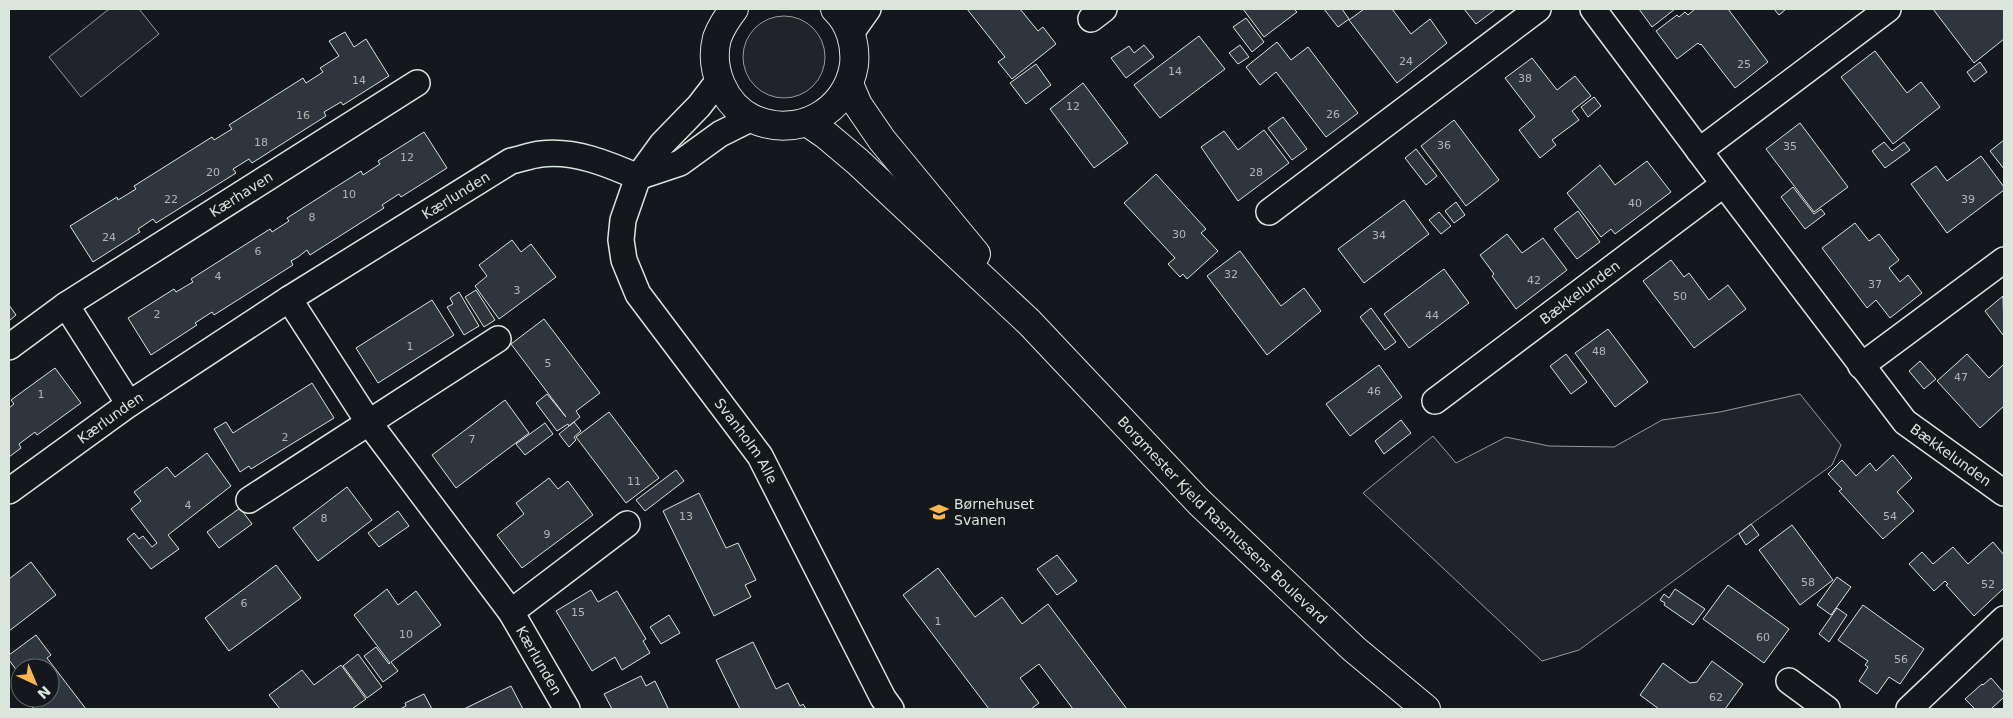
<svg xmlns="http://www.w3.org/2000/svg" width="2013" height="718" viewBox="0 0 2013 718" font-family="'DejaVu Sans',sans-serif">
	<rect width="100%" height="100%" fill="#14181c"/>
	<path fill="#202428" stroke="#939e99" d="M109,9H139L159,34L81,97L49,57Z
		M743 57a41 41 0 1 1 82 0a41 41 0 1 1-82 0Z
		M1800,394L1841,445L1832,465L1579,650L1542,661L1363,493L1433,436L1456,463L1506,437L1549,446L1614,447L1662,420L1720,412Z"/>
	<path fill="#2c363c" stroke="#d8e6dc" d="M967,9H1020L1038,31L1043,27L1056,44L1012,79L998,62L1005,57Z
		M1243,9H1294L1297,12L1264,37Z
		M1324,9H1342L1349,19L1338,27Z
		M1364,9H1392L1411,34L1430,19L1447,43L1397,83L1349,20Z
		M1464,9H1496L1476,24Z
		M1639,9H1675L1652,27Z
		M1695,9H1728L1768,62L1735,88L1701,44L1700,45L1698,43L1677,59L1656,31L1677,15L1679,17L1685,12L1688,15Z
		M1774,9H1786L1779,15Z
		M1933,9H2004V39L1974,63Z
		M1246,18L1264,42L1252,52L1233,27Z
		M345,32L354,47L366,39L389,76L343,105L341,102L324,112L326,116L252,163L249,159L233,169L236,173L156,223L153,219L138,229L140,232L93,262L70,226L117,197L118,200L136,189L134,186L212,137L214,140L232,129L229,125L303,78L306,83L323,72L320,68L339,56L329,41Z
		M1199,36L1225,69L1160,118L1134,85Z
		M1277,42L1291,60L1308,47L1358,113L1326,137L1276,72L1260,85L1246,67Z
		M1144,45L1154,57L1126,78L1111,58L1129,46L1134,53Z
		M1240,45L1249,57L1238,64L1229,53Z
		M1875,51L1907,93L1921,82L1940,107L1893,144L1841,77Z
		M1532,58L1557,90L1575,76L1591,96L1572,111L1579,120L1552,140L1556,145L1540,158L1519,130L1535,117L1505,78Z
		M1980,62L1987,72L1974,82L1967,72Z
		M1036,64L1051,85L1026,104L1010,83Z
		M1083,83L1128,143L1094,168L1050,109Z
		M1594,97L1601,106L1588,117L1581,107Z
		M1283,117L1307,149L1292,160L1268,128Z
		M1454,120L1499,180L1466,206L1421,146Z
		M1800,123L1848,187L1814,212L1766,149Z
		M1264,130L1289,163L1238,201L1201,147L1224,131L1238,150Z
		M424,132L447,168L401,197L399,194L382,205L384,208L310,255L307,250L298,257L291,261L293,265L214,315L212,312L195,323L197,325L151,355L128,318L174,289L176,292L193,282L191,279L270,229L272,232L289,221L287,218L361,171L363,175L380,164L378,161Z
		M2004,140V169L1990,151Z
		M1884,142L1892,151L1904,142L1910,150L1885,168L1872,151Z
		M1416,149L1437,176L1426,185L1405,158Z
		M1981,156L2004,187V190L1947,233L1911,184L1936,166L1947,181Z
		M1647,161L1671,192L1615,234L1611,229L1601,237L1567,193L1600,165L1615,185Z
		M1156,174L1206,229L1201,233L1218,251L1187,279L1183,274L1180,277L1168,264L1175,258L1124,203Z
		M1793,187L1814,214L1821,209L1825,214L1805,229L1781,197Z
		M1404,200L1429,234L1364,283L1338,249Z
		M1456,202L1465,215L1454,223L1445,211Z
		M1578,211L1600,242L1577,259L1554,229Z
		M1439,212L1451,226L1441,234L1429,220Z
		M1855,223L1869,241L1879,234L1899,260L1889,268L1900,282L1908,275L1922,293L1890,318L1876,300L1867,308L1822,248Z
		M1507,234L1522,253L1543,238L1567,270L1516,309L1492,276L1494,274L1480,255Z
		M512,240L521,252L531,244L556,277L499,319L475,286L487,276L479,265Z
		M1240,251L1281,306L1304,288L1321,311L1267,355L1207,276Z
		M1671,260L1684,277L1689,273L1709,300L1728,285L1746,309L1694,348L1643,281Z
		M1444,269L1469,303L1409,348L1384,314Z
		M476,290L495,320L484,327L465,297Z
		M459,292L479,326L464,335L447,307L453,304L450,298Z
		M2003,296L2004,334L2003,335L1985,311Z
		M432,300L454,335L378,383L356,348Z
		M9,305L16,315L9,321Z
		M1371,308L1396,342L1385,350L1360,317Z
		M544,319L600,393L576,411L580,417L569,426L568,424L557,431L536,403L547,394L566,417L511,344Z
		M1608,329L1648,382L1615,407L1575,353Z
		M1566,354L1587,382L1571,394L1550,366Z
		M1967,354L1989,378L2004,364V406L1980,428L1937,381Z
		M1920,361L1936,379L1924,389L1909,371Z
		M1379,365L1402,397L1350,436L1326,404Z
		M55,368L81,403L37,435L35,432L19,444L21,448L9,457V408L14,404L11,400Z
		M312,383L334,418L251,469L249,466L240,472L214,429L226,422L233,433Z
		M505,400L529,433L456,488L432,455Z
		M609,412L659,478L626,503L576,437Z
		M1401,420L1411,433L1384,454L1375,441Z
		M574,422L581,431L574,437L576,440L569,447L559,434Z
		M545,423L553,434L525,455L516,444Z
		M207,453L231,486L168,535L179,549L151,569L127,539L134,533L139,539L143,536L152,547L157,543L131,509L141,501L134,492L167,467L175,477Z
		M1893,455L1912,478L1897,492L1914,511L1883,539L1839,491L1842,489L1828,474L1842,460L1856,476L1870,463L1876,471Z
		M676,470L684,481L645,511L636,500Z
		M549,478L558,489L568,481L593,515L522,568L497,535L524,514L516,503Z
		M347,487L372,520L318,561L293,528Z
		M699,493L726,548L738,543L756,580L745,585L751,597L714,616L663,511Z
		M240,508L252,524L219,548L207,532Z
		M398,511L409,526L379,547L368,533Z
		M1751,524L1759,535L1746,545L1739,534Z
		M1792,525L1833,580L1800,605L1759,550Z
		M1993,542L2004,555V588L1974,616L1946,585L1948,584L1945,581L1934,591L1909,564L1922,552L1933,564L1953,547L1968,564Z
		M1057,555L1077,581L1057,595L1037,569Z
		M31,562L56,595L9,631V579Z
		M276,565L301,598L229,651L205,618Z
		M938,568L975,617L1002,597L1022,624L1048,604L1127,709H1073L1039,664L1020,678L1039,703L1031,709H989L903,595Z
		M1837,577L1851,587L1831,615L1817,605Z
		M1728,585L1789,629L1764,663L1703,619Z
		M387,589L398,605L416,591L441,625L391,662L398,671L383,682L364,656L376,647L389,664L390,663L354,615Z
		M1675,589L1705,609L1693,625L1664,605L1665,603L1660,600L1664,594L1669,598Z
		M591,590L598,602L617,591L646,639L643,641L650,653L622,670L615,657L592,671L556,611Z
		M1863,605L1924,649L1900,684L1889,677L1877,694L1859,681L1868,667L1865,665L1868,661L1838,640Z
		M1837,608L1847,615L1829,642L1819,634Z
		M669,615L680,633L661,644L650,627Z
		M36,635L51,655L47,658L86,709H34L25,698H50V668H20V675L9,660V655Z
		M753,642L776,689L788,683L800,706L803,704L806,709H740L716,660Z
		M358,654L382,687L367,698L343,666Z
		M1712,661L1743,684L1725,709H1659L1640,695L1663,663L1690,683L1697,682Z
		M341,665L366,699L352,709H280L269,695L302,670L314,685Z
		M641,676L646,686L655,681L668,708L665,709H612L604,694Z
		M20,678V691L14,683Z
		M1991,678L2004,693V697L1991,709H1975L1965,699L1982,684L1983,685Z
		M511,686L523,709H464Z
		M424,694L432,709H400L406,706L405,703Z"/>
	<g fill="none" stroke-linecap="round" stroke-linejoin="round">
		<g stroke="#d8e6dc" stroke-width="28">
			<g id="minor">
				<path id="s1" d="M1593,9L1724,184L1905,422L2004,493"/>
				<path d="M1091,19L1104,9"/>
				<path d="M851,33L868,9"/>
				<path id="s2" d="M719,80L699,106L662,144L638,177L623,220L621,240L624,260L638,294L760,456L883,698L891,709"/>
				<path d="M1699,151L1888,9"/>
				<path d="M638,177L680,163L720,134L752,118"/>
				<path d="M1269,212L1538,9"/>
				<path id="s3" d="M289,299L369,423L511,612L567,709"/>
				<path d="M66,305L129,404"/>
				<path id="s4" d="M9,347L66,305L417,83"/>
				<path d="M1861,366L2004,260"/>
				<path id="s5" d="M1435,401L1724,184"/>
				<path id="s6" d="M9,491L129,404L289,299L511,161C521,159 531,155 541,154C575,150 608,164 638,177"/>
				<path d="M249,500L498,339"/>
				<path d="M511,612L627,524"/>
				<path d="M1789,681L1827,709"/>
				<path d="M1909,709L2004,619"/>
			</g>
		</g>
		<g stroke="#d8e6dc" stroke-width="30">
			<g id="tertiary">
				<path d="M734,9C727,18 721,27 717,38C709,69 724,105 753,119C797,139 847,112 854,65C856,45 850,23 835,9"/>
				<path d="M849,84L858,105L882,140L976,254"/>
				<path id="s7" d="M807,122L826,135L858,162L1029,322L1199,502L1354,649L1426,709"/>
			</g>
		</g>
		<use href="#minor" stroke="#14181c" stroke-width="25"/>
		<use href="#tertiary" stroke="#14181c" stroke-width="28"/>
	</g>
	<defs>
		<g id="school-bare" transform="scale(1.5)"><path d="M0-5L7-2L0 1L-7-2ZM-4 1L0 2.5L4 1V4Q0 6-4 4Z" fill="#ffb74d" stroke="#14181c" stroke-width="2.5" paint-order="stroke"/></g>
	</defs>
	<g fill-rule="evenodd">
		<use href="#school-bare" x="939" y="512"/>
	</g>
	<g text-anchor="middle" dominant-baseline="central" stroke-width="4" stroke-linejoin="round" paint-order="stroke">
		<g font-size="11" fill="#adbab4">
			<text x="1406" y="61">24</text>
			<text x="1744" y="64">25</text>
			<text x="1175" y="71">14</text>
			<text x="1525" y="78">38</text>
			<text x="359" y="80">14</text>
			<text x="1073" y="106">12</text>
			<text x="1333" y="114">26</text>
			<text x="303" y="115">16</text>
			<text x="261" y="142">18</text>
			<text x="1444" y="145">36</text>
			<text x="1790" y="146">35</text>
			<text x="407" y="157">12</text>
			<text x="213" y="172">20</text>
			<text x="1256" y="172">28</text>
			<text x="349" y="194">10</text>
			<text x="171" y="199">22</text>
			<text x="1968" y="199">39</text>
			<text x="1635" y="203">40</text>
			<text x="312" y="217">8</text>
			<text x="1179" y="234">30</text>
			<text x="1379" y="235">34</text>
			<text x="109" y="237">24</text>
			<text x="258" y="251">6</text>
			<text x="1231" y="274">32</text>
			<text x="218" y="276">4</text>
			<text x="1534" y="280">42</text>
			<text x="1875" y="284">37</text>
			<text x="517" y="290">3</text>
			<text x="1680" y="296">50</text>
			<text x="157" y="314">2</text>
			<text x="1432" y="315">44</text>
			<text x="410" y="346">1</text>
			<text x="1599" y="351">48</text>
			<text x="548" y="363">5</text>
			<text x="1961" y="377">47</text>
			<text x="1374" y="391">46</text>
			<text x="41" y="394">1</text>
			<text x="285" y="437">2</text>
			<text x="472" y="439">7</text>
			<text x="634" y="481">11</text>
			<text x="188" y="505">4</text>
			<text x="686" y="516">13</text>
			<text x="1890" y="516">54</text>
			<text x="324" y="518">8</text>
			<text x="547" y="534">9</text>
			<text x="1808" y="582">58</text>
			<text x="1988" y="584">52</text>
			<text x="244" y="603">6</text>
			<text x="578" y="612">15</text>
			<text x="938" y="621">1</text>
			<text x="406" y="634">10</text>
			<text x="1763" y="637">60</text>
			<text x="1901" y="659">56</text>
			<text x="1716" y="697">62</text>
		</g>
		<g font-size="14" fill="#d8e6dc" stroke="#14181c">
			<text stroke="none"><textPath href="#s4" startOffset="278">Kærhaven</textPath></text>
			<text stroke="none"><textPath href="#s6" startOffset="536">Kærlunden</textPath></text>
			<text stroke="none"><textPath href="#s5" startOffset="181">Bækkelunden</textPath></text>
			<text stroke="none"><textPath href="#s6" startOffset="125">Kærlunden</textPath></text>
			<text stroke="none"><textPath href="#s2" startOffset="432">Svanholm Alle</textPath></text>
			<text stroke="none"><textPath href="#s1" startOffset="574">Bækkelunden</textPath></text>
			<text stroke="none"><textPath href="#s7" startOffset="576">Borgmester Kjeld Rasmussens Boulevard</textPath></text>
			<text stroke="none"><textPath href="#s3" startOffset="440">Kærlunden</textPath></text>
		</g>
		<g font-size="14" fill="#d8e6dc" stroke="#14181c" text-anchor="start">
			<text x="954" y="504">Børnehuset<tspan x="954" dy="16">Svanen</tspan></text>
		</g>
	</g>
	<rect width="2013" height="718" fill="none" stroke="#d8e6dc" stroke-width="20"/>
	<g transform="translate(35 683) rotate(136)"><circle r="24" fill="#14181c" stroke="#626a69"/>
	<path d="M0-4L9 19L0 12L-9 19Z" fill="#ffb74d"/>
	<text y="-8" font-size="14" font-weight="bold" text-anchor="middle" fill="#d8e6dc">N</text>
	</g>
</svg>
